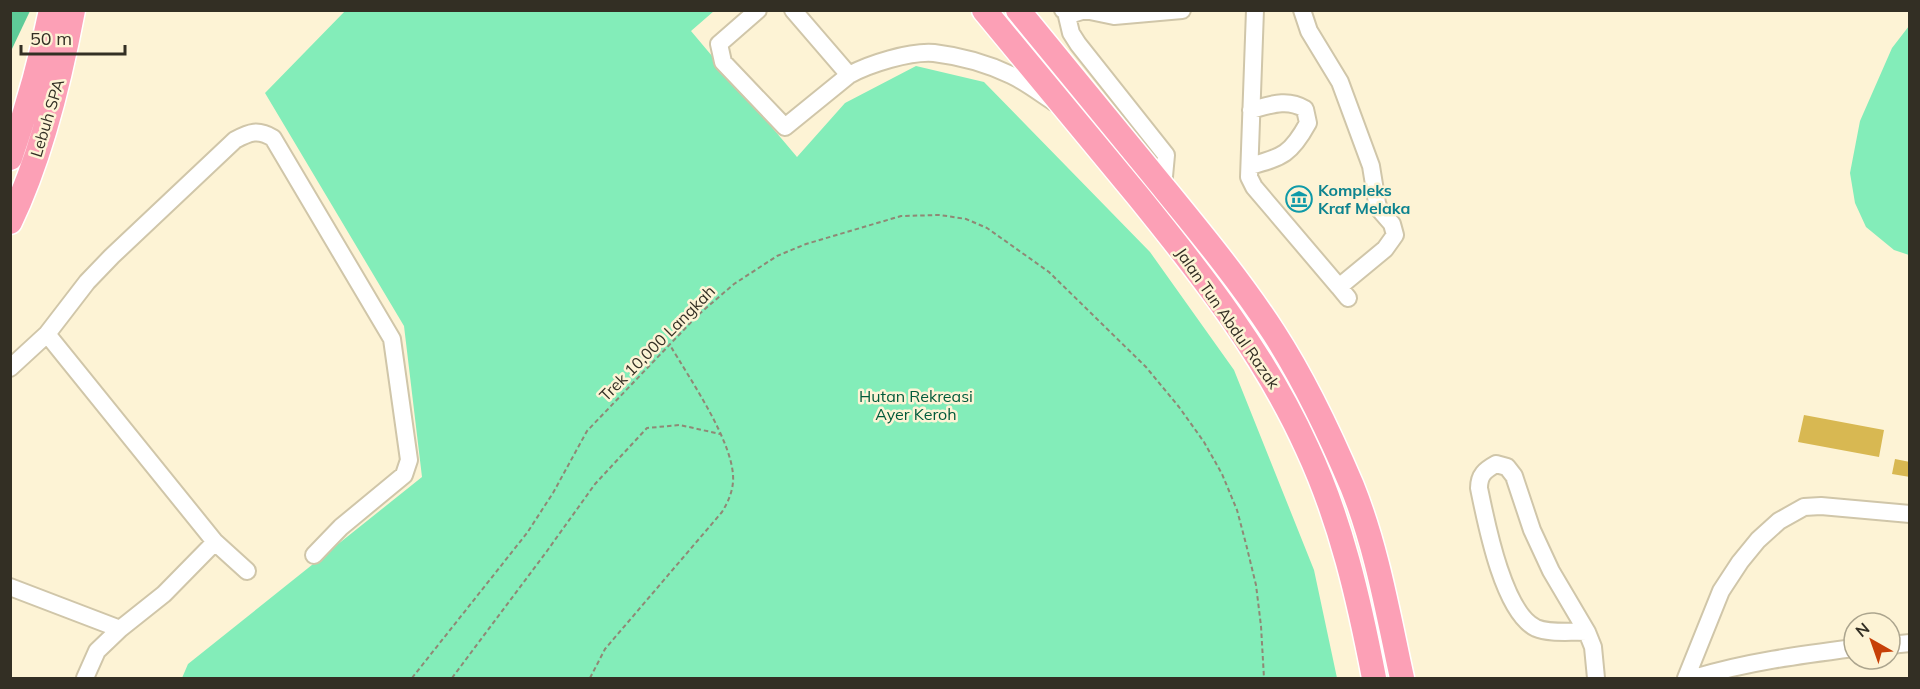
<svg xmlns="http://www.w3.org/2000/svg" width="1920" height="689" viewBox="0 0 1920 689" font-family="Mulish,sans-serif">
	<rect width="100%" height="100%" fill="#fdf3d5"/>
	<path fill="#83edb9" d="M346,10L714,11L691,31L797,157L845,103L916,66L984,82L1150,252L1234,370L1314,570L1337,678H182L188,664L422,477L404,326L265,93Z
		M1909,26V255L1894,250L1866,227L1855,203L1850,173L1860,121L1892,48Z"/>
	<path fill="#5ecb98" d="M11,10L30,11L11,51L10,11Z"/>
	<path fill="#d8b852" d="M1804,415L1884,430L1879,457L1798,442Z
		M1895,459L1910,462V477L1892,474Z"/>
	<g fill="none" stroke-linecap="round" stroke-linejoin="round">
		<g stroke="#d0c6a9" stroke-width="20">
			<path id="minor" d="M758,10L719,44L723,62L785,127L849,75
				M793,10L849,75C869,64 910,51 934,53C959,56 988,64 1011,75C1026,82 1040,93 1054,102
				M1063,10L1072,14L1085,10L1114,16L1182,10
				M1255,10L1249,177L1254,187L1339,287
				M1302,10L1309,31L1340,82L1371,166L1377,203L1379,209L1392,224L1395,235L1385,249L1339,287L1348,298
				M1066,12L1071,33L1078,44L1166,155L1163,187
				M1250,166C1283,157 1291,154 1308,123L1305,109C1287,98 1270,105 1251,110
				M47,334L215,542L247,571
				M10,368L47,334L87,282L112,256L235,140C250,132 258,129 273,138L392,339L409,460L404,475L341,527L314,555
				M10,587L120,629
				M1587,632C1571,631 1550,634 1536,628C1503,612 1486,522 1479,488C1479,475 1485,470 1496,464L1507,467L1514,476L1532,530L1551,571L1587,632L1593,647L1596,678
				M1890,645L1910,643
				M85,678L97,651L120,629L164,594L215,542
				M1686,678L1721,591L1740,562L1758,540L1779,521L1804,507L1821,506L1910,514
				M1694,678C1746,662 1800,655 1854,648"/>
		</g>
		<g stroke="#fff" stroke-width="27">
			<path id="highway" d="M984,10C1036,72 1087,134 1138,196C1202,275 1265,355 1307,448C1341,521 1359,600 1374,678
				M1018,10C1062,64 1106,118 1150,171C1193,224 1237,276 1274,333C1305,381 1330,434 1352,486C1377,548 1388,614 1402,678
				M10,158C27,109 41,60 51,10
				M10,222C41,158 60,79 73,10"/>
		</g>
		<path stroke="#8f8875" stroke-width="2" stroke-dasharray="4.5 3" stroke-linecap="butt" d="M412,678L527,533L553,493L587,431L698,315L734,284L777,256L806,244L901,216L940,215L966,219L987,228L1049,272L1146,367L1179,407L1204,442L1222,474L1237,510L1246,544L1256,585L1261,626L1264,678
			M452,678L547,551L595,484L647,428L680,425L720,434
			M590,678L605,649L722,512C728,502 732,493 733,482C736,445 689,378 670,345"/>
		<use href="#minor" stroke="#fff" stroke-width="16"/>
		<use href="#highway" stroke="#fca0b6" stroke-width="24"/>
	</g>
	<defs>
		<g id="museum-ring" transform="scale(1.35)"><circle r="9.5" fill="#fdf3d5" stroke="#0f9aa8" stroke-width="1.5"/><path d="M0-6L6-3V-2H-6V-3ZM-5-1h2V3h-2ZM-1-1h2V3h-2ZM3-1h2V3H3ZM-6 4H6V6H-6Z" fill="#0f9aa8"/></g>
	</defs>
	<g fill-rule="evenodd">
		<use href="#museum-ring" x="1299" y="199"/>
	</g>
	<g text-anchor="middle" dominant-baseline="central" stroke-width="5" stroke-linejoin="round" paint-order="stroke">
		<g font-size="16" fill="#332f24" stroke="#fdf3d5">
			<text transform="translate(47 118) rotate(-73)">Lebuh SPA</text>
			<text transform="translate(1228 318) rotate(55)">Jalan Tun Abdul Razak</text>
			<text transform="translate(657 343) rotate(-45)">Trek 10,000 Langkah</text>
		</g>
		<g font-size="16" font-weight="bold" fill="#0d838f" stroke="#fdf3d5" text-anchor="start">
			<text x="1318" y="190">Kompleks<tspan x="1318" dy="18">Kraf Melaka</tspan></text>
		</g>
		<g font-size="16" fill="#005a3a" stroke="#fdf3d5">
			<text x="916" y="396">Hutan Rekreasi<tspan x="916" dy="18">Ayer Keroh</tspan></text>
		</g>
	</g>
	<rect width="1920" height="689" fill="none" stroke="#332f24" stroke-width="24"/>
	<g transform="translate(1872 641) rotate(320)"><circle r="28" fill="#fdf3d5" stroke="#aca58e" stroke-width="1.5"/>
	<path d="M0-4.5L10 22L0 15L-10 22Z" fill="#c74008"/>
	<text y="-9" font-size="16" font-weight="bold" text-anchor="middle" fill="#332f24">N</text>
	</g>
	<path d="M21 45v9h104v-9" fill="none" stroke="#332f24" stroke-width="3"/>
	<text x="30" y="45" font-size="18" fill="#332f24" stroke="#fdf3d5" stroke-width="4.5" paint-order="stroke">50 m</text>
</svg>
